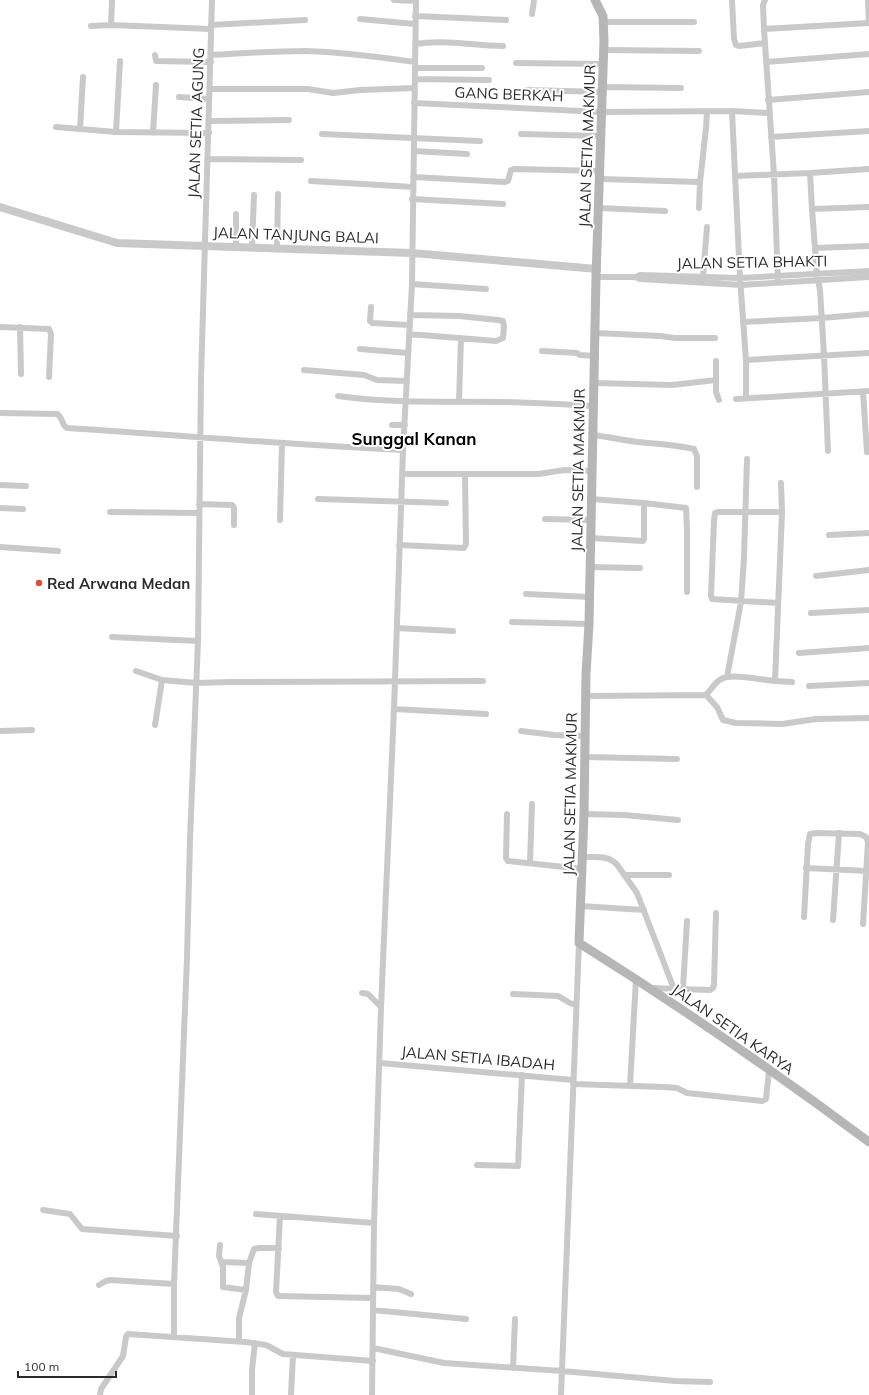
<svg xmlns="http://www.w3.org/2000/svg" width="869" height="1395" viewBox="0 0 869 1395" font-family="Mulish,sans-serif">
	<rect width="100%" height="100%" fill="#fff"/>
	<g fill="none" stroke-linecap="round" stroke-linejoin="round">
		<path stroke="#c9c9c9" stroke-width="6" d="M112,0L111,25L211,29
			M394,0L416,1
			M732,0L734,39L736,45L739,46L765,43
			M868,0L869,23
			M532,14L534,0
			M415,16L506,20
			M360,19L415,24
			M604,22H694
			M211,25L305,20
			M91,26L111,25
			M764,29L763,5L765,0
			M415,44C444,39 473,46 503,46
			M604,50L699,51
			M155,55L156,61L211,62
			M211,55C243,53 274,51 306,51C342,52 379,57 415,62
			M766,62L869,54
			M516,63L603,64
			M415,68H482
			M415,79L489,80
			M603,87L681,88
			M210,89H308L333,93L360,90L414,88
			M527,90L602,92
			M179,97L209,99
			M768,100L869,92
			M414,103L601,112L732,111L769,113
			M732,111L740,278L746,360V397
			M209,121L289,120
			M56,127L116,132L209,133
			M80,129L83,77
			M116,132L120,61
			M153,133L156,85
			M322,134L480,141
			M521,134L601,136
			M771,137L869,131
			M414,151L467,154
			M208,159L301,160
			M810,173L812,209L817,275L820,290L824,355L828,451
			M735,176L810,173L869,169
			M413,177L505,182L508,181L511,170L514,169L600,171
			M600,179L700,182L699,208
			M311,181L413,187
			M700,182L706,128L707,112
			M412,199L503,204
			M599,208L665,211
			M812,209L869,207
			M236,247V214
			M252,248L254,195
			M815,248L869,246
			M277,249L278,194
			M596,277H636L640,275L740,278L869,271
			M703,277L707,227
			M637,278L640,279L741,285L869,277
			M778,282L774,175L764,29L869,23
			M412,284L486,289
			M371,307L370,321L372,323L409,325
			M743,322L822,318L869,314
			M0,327L49,329L51,334L49,377
			M20,327L21,374
			M595,333L660,336L675,338H715
			M409,334L496,341L503,338L504,326L503,321L498,320L459,316L410,315
			M360,349L408,353
			M542,351L577,353L580,355L595,356
			M746,360L869,353
			M716,361V392L719,400
			M304,370L364,375L377,380L407,381
			M595,383L672,385L716,380
			M863,392L867,452
			M338,396C393,404 449,401 505,402C535,403 564,404 594,406
			M736,399L869,391
			M459,402L461,338
			M0,413L57,414C63,417 61,425 67,428C179,435 291,445 403,450
			M392,425H405
			M593,435C608,437 623,440 638,442C657,444 676,445 694,449L697,456V487
			M402,474H538L565,470L592,471
			M0,485L26,486
			M318,499L446,503
			M591,499L644,503L686,508L687,530V592
			M199,504L232,505L234,508V525
			M0,508L23,509
			M110,512L199,513
			M545,519L590,520
			M280,520L282,443
			M829,535L869,533
			M590,538L643,541L644,539V503
			M399,545L464,548L466,544L465,475
			M0,547L58,551
			M590,567L640,568
			M816,576L869,570
			M526,594L590,597
			M778,603L712,599L711,596L714,521L715,513L719,512H782
			M811,613L869,610
			M512,622L589,624
			M397,628L453,631
			M112,637L198,641
			M799,653L869,648
			M136,671L162,680L196,683L230,682L483,681
			M727,677L741,602L744,558L747,459
			M775,681L792,682
			M809,686L869,683
			M706,695C711,690 715,682 721,679C732,673 761,680 775,681L782,512L781,483
			M586,696L706,695L717,707L723,720L736,723L782,724L816,719L869,718
			M394,709L486,714
			M155,725L162,680
			M0,731L32,730
			M521,731L554,735L585,736
			M585,757L677,759
			M507,814L506,858L508,861L583,869
			M584,814L624,815L678,820
			M583,857C595,857 610,855 618,866L637,893L674,989
			M530,863L532,804
			M806,868L868,871
			M624,875H669
			M580,906L644,910
			M804,917L808,844L810,834L816,833L860,834L866,837L868,842L863,924
			M833,920L839,833
			M650,988L710,990L713,988L714,985L716,913
			M683,988L687,921
			M362,993L368,994L381,1007
			M513,994L558,996L570,1003L576,1005
			M380,1063L573,1080
			M573,1084L665,1087L677,1088L687,1093L762,1101L766,1099L769,1071
			M630,1086L636,979
			M477,1165L518,1166L522,1075
			M43,1210L70,1214L82,1229L177,1236
			M256,1214L374,1223
			M280,1216L276,1292L278,1296L373,1298
			M220,1245L219,1256L223,1267V1287L246,1290
			M222,1262L249,1263
			M99,1285L106,1281L110,1280L174,1284
			M373,1287L399,1289L411,1294
			M373,1310L466,1319
			M174,1337V1284L187,958L190,839L198,641L201,380L212,0
			M239,1341V1318L246,1290L249,1263L254,1249L259,1248H279
			M373,1348L444,1363L562,1371L675,1381L710,1382
			M513,1368L515,1319
			M100,1395L101,1389L123,1356L126,1337L128,1334L245,1342L266,1345L283,1354L373,1361
			M252,1395V1370L255,1343
			M291,1395L293,1355
			M372,1395L374,1223L381,1007L394,709L403,450L412,284L416,0
			M561,1395L579,943"/>
		<path stroke="#c9c9c9" stroke-width="8" d="M0,207L117,243L412,253L597,269"/>
		<path stroke="#b6b6b6" stroke-width="9" d="M595,0L603,16L604,41L596,277L589,624L586,674L584,814L579,943C678,1005 775,1072 869,1142"/>
	</g>
	<circle fill="#d5503d" stroke="#fff" stroke-width="1.5" cx="39" cy="583" r="4"/>
	<g text-anchor="middle" dominant-baseline="central" stroke-width="4" stroke-linejoin="round" paint-order="stroke">
		<g font-size="15" fill="#2c2c2c" stroke="#fff">
			<text transform="translate(509 94) rotate(2)">GANG BERKAH</text>
			<text transform="translate(196 123) rotate(-88)">JALAN SETIA AGUNG</text>
			<text transform="translate(587 146) rotate(-88)">JALAN SETIA MAKMUR</text>
			<text transform="translate(296 235) rotate(2)">JALAN TANJUNG BALAI</text>
			<text transform="translate(752 262) rotate(-1)">JALAN SETIA BHAKTI</text>
			<text transform="translate(578 470) rotate(-89)">JALAN SETIA MAKMUR</text>
			<text transform="translate(570 794) rotate(-89)">JALAN SETIA MAKMUR</text>
			<text transform="translate(733 1029) rotate(35)">JALAN SETIA KARYA</text>
			<text transform="translate(478 1058) rotate(5)">JALAN SETIA IBADAH</text>
		</g>
		<g font-size="15" font-weight="bold" fill="#2c2c2c" stroke="#fff" text-anchor="start">
			<text x="47" y="583">Red Arwana Medan</text>
		</g>
		<g font-size="17" font-weight="bold" fill="#000" stroke="#fff">
			<text x="414" y="438">Sunggal Kanan</text>
		</g>
	</g>
	<path d="M18 1371v6h98v-6" fill="none" stroke="#2c2c2c" stroke-width="2"/>
	<text x="24" y="1371" font-size="12" fill="#2c2c2c" stroke="#ffffff" stroke-width="3" paint-order="stroke">100 m</text>
</svg>
